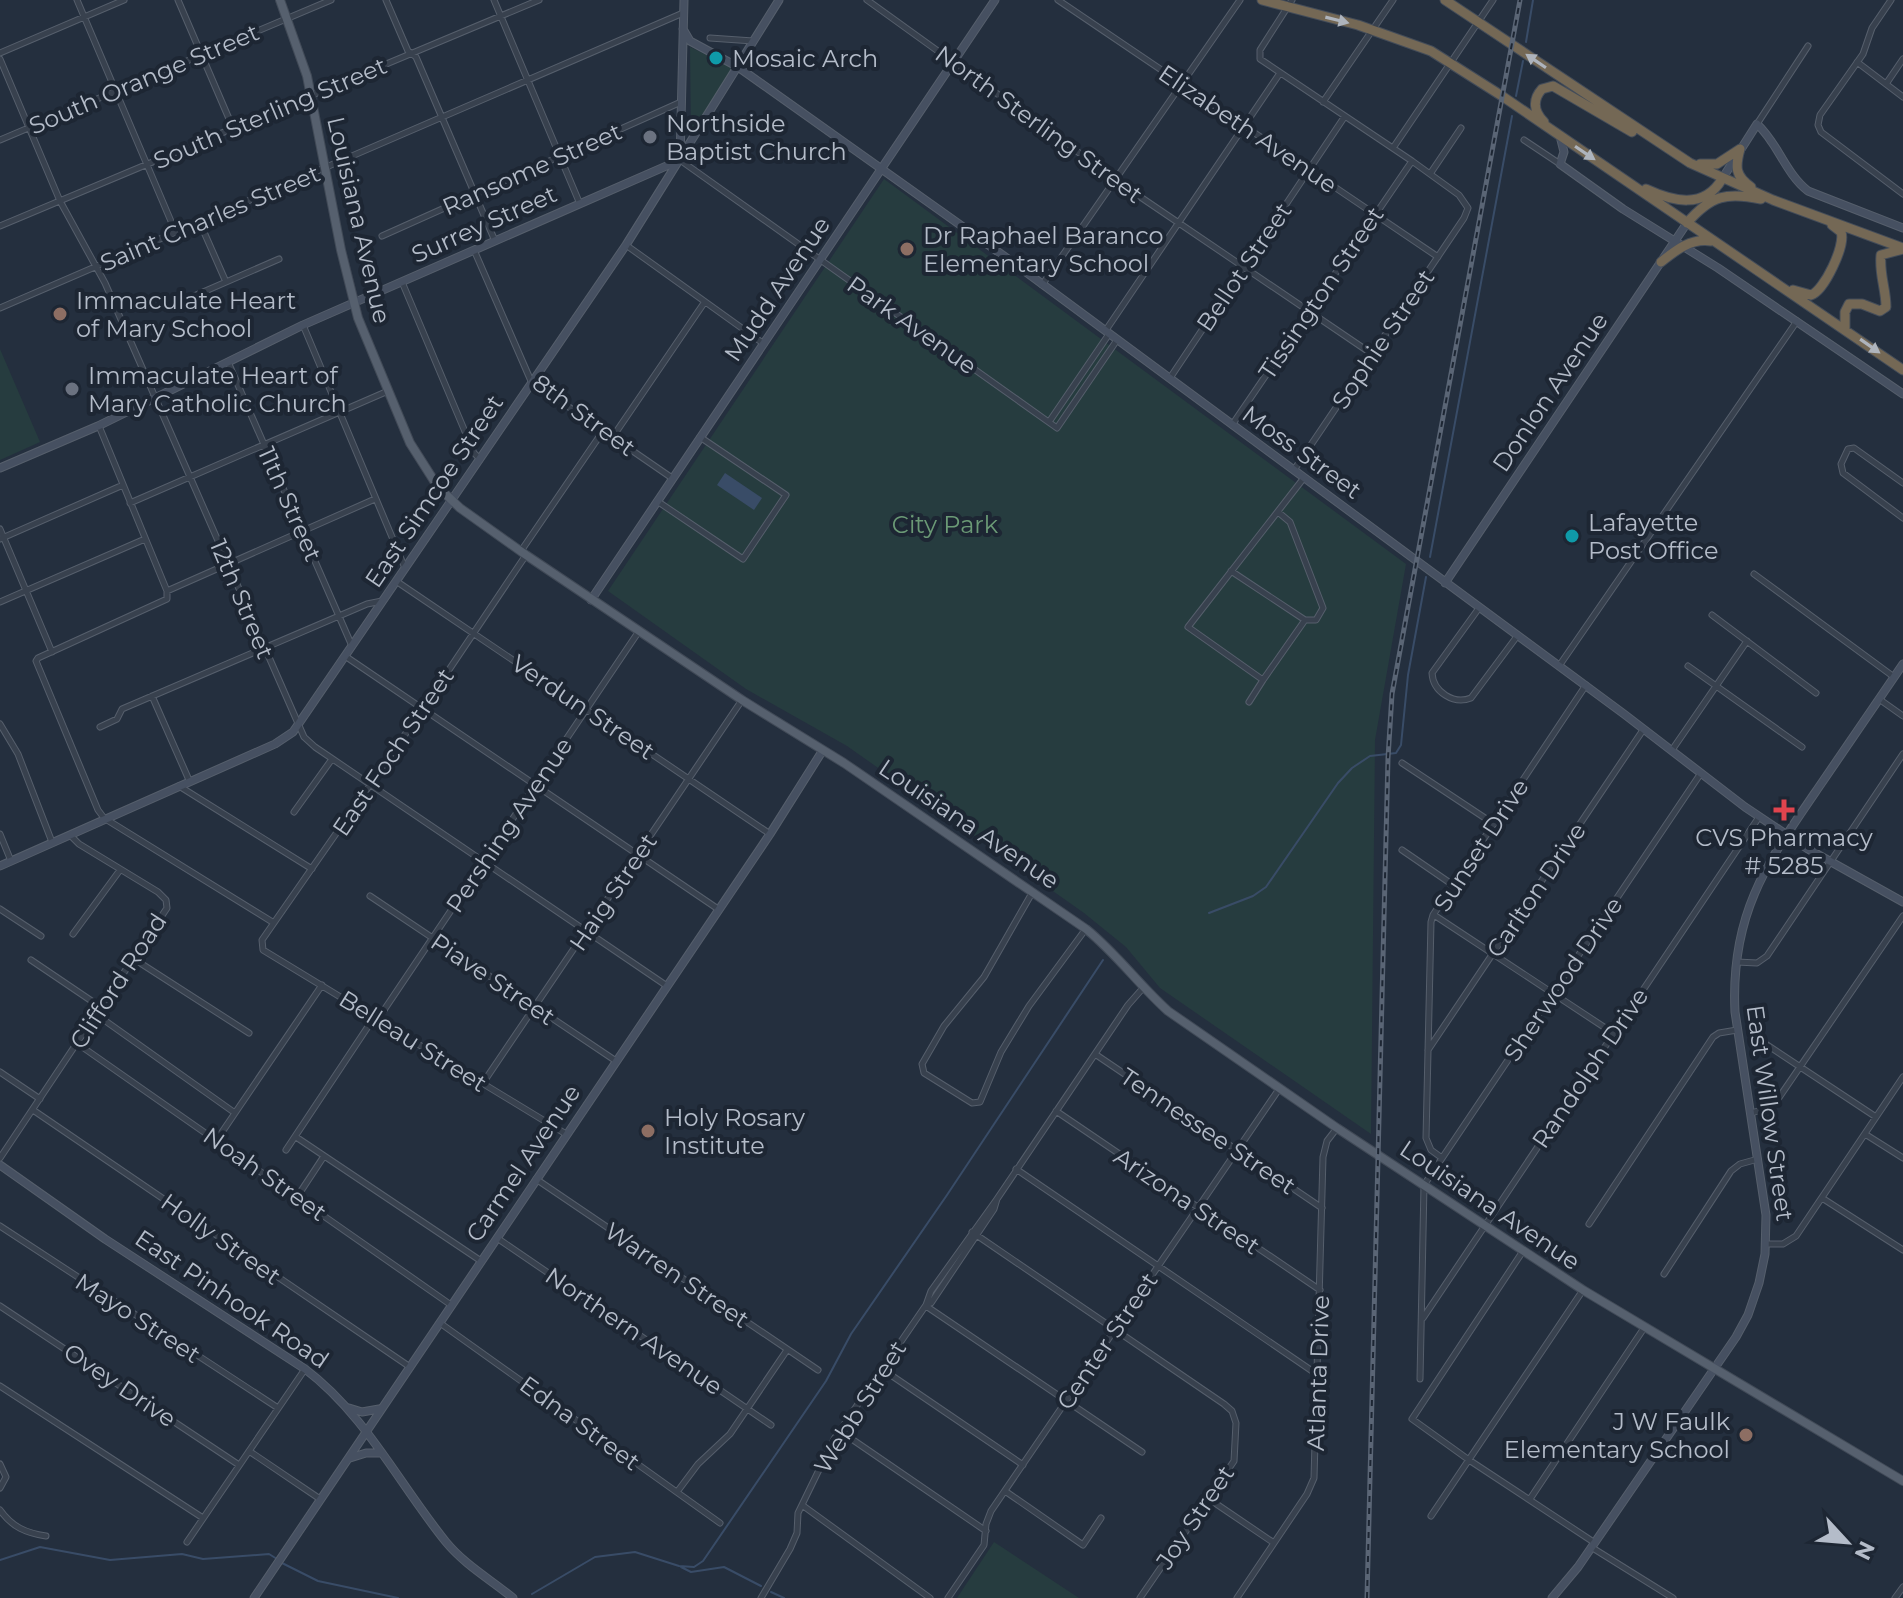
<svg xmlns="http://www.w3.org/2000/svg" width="1903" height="1598" viewBox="0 0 1903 1598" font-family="Montserrat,sans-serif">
	<rect width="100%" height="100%" fill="#242f3e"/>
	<path fill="#263c3f" d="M690,47L734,68L691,134Z
		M884,179L1406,564L1375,740L1371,1134L1160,988L1126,947L1084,913L847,746L746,689L608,591Z
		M0,349L40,442L0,460Z
		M994,1542L1079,1598H957Z"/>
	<path fill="#394c67" d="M725,473L762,498L754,510L717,485Z"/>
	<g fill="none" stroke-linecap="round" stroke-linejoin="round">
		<path stroke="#394c67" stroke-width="2" d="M1526,42L1533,0
			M1516,96L1523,61
			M1430,557L1512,116
			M1209,913L1253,896L1266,887L1338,783L1352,768L1370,756L1396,753L1401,745L1408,675L1426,577
			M0,1560L40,1547L110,1560L182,1554L203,1559L269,1554L277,1559
			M282,1563L318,1581L398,1598
			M681,1567L691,1572L724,1567L761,1586
			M771,1592L784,1598
			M532,1594L595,1557L635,1552L679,1566L694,1567L703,1561L826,1381L851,1334L947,1195L1103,960"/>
		<g stroke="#565f6c" stroke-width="7">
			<path id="street" d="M77,0L176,233
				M178,0L233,128
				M386,0L408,51L416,57L495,241
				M494,0L580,204
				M867,0L1139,196L1372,354
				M1058,0L1438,257
				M1292,0L1260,50V59L1412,161L1459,195L1468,208L1464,218L1294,470
				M1891,0L1872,28L1863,54L1820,115L1818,125L1821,132L1903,194
				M710,38L753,41
				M0,53L124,0
				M0,59L60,201L105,283L304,737L315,747L667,986
				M1857,62L1903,97
				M1886,84L1903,59
				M1323,102L1393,0
				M1757,124L1808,46
				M0,140L331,0
				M1524,140L1560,164
				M1393,148L1493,0
				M680,160L1057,428L1117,340
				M1430,174L1461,128
				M200,223L226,282
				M0,226L539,0
				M382,236L681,102
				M626,245L764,344
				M474,250L531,381L672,478
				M402,282L474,453L480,459
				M1042,285L1240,0
				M187,299L279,259
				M0,308L683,13
				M303,325L405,568
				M1106,330L1280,73
				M228,362L352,646
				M1170,378L1345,116
				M1049,422L1109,334
				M1232,425L1412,161
				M99,426L167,591V599L38,658L36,661L98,810L104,818L274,923
				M612,438L704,303
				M1903,483L1854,448L1848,449L1841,464L1843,473L1903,518
				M657,501L743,559L786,495L700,437
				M130,503L388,391
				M1278,512L1290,522L1323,608L1316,620H1305
				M0,529L52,652
				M0,539L123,485
				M521,551L603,431
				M526,555L422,710L262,940L263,950L566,1134
				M1231,571L1305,620L1263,680L1188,627L1303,479
				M1754,574L1894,677
				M396,581L770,834
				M167,591L375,499
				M0,602L145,539
				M1479,608L1432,673C1433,692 1454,705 1471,698L1518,635
				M1712,615L1816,693
				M345,656L718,909
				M1559,666L1797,321
				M1688,666L1802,747
				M152,696L189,780
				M1879,699L1903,716
				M1249,702L1263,680
				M0,724L18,754L52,842
				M100,727L117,719L122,709L367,604L382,601
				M1672,750L1747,641
				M1402,763L1494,824
				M179,786L312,869
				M294,812L332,759
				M0,834L11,861
				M1402,850L1453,885
				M1032,893L984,977L944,1026L922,1064L924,1073L972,1103L980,1102L1001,1052L1029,1006L1085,930
				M370,896L616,1061
				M0,909L41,936
				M1434,915L1613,1033
				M73,934L120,870
				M134,959L249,1033
				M31,960L102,1008
				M1737,962L1757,963L1767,956L1903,754
				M97,1015L235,1113
				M378,1019L639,631
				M1755,1037L1876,1117
				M78,1044L451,1305
				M1428,1050L1643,730
				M1095,1054L1322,1208
				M0,1072L40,1099
				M483,1083L742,700
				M33,1110L410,1367
				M1056,1111L1320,1290
				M1751,1113L1769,1108L1776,1102L1903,916
				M1865,1134L1903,1158
				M296,1137L481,1261
				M216,1141L322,985
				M286,1150L375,1016
				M0,1158L167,908L166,900L158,892L79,844L70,835
				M1442,1158L1431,1150L1426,1138L1431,922L1433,915L1586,685
				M1016,1169L1318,1375
				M536,1179L818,1370
				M297,1197L324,1156
				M1822,1198L1903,1250
				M1589,1224L1713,1037L1719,1033L1737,1030
				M0,1226L278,1408
				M972,1232L1224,1404L1232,1411L1236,1423L1234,1461L1140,1598
				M497,1238L771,1425
				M1766,1244H1783L1796,1236L1903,1077
				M1523,1251L1412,1419L1469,1460L1595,1543
				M1664,1274L1731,1171L1740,1164L1758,1159
				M926,1305L931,1291L997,1199L1128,1005L1143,988
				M0,1306L239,1465
				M926,1306L1142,1452
				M1423,1318L1759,817
				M440,1323L720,1523
				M882,1369L1023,1465
				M1420,1379L1424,1185L1701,773
				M0,1386L203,1518
				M840,1431L986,1531
				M249,1451L320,1499
				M0,1464L6,1477L0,1488
				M1005,1491L1083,1545L1101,1518
				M677,1492L698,1464L730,1434L787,1350
				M1209,1499L1274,1543
				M1530,1499L1644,1328
				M802,1505L930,1598
				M0,1510C12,1527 26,1533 46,1536
				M1431,1516L1583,1290
				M187,1542L305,1369
				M1591,1547L1673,1598
				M761,1598L790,1549L797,1533L798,1513L834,1439L926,1305L931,1303L994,1209L997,1199
				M948,1598L984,1545L986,1524L991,1511L1279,1089
				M1237,1598L1307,1494L1314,1478L1323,1157L1327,1141L1337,1128
				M1895,1598L1903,1587"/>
		</g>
		<g stroke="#565f6c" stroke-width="9">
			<path id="secondary" d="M683,29L690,41L738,67L1011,261L1624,714L1745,807L1808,849L1903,902
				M1560,136L1564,152L1560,164L1623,209L1718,268L1903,394
				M1722,179L1757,124C1778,143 1785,173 1808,191L1903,228
				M0,468L98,426L303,325L680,160L684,0
				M1445,583L1687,223
				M591,600L995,0
				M0,866L275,744L293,732L626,245L779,0
				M0,1165L105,1239L305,1369C365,1414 399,1484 446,1542C465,1565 490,1579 513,1598
				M349,1408L362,1412L379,1409
				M350,1458L366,1453H382
				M254,1598L770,834L823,750
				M1552,1598L1578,1567L1736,1337L1748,1315L1759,1283L1765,1254L1766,1215L1735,1012C1730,911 1769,860 1823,781C1850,742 1876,703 1903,664"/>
		</g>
		<g stroke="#414a57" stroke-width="10">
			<path id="primary" d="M280,0L307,76L341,250L358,318L410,443L438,487L460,508L526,555L742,700L844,763L1086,929C1116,953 1139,985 1168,1011L1337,1128L1583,1290L1903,1481"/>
		</g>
		<g stroke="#434c59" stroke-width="11">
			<path id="highway" d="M1262,0L1358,25L1431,51L1502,96L1903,370
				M1445,0L1690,163L1773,200L1903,248
				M1544,122C1534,112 1532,100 1542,89L1553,86L1632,132
				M1740,149C1735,167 1735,176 1751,187
				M1700,164H1717L1740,149
				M1646,189C1672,201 1704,210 1722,179
				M1687,223C1711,195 1727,192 1761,199
				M1661,262C1676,250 1691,238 1711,241
				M1793,290L1811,295C1824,291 1846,245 1841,232L1832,225
				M1845,329V312L1849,304H1862L1880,311L1886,307C1886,289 1879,274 1881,255L1903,249"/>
		</g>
		<use href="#street" stroke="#38414e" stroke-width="5"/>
		<use href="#secondary" stroke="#465061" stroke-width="7"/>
		<use href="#primary" stroke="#56606e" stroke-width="8"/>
		<use href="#highway" stroke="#746855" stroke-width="9"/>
		<g stroke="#5a6575" stroke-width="5">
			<path id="rail" d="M1367,1598L1388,758L1392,694L1520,0"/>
		</g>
		<use href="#rail" stroke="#1d2633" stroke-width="2" stroke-dasharray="6" stroke-linecap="butt"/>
	</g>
	<defs><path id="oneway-solid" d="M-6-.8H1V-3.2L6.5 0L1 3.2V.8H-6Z" transform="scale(2)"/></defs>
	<g fill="#aeb4bd">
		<use href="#oneway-solid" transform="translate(1337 20) rotate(14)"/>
		<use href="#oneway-solid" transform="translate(1536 61) rotate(-146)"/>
		<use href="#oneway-solid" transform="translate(1585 153) rotate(34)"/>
		<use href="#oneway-solid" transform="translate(1870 346) rotate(35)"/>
	</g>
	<g fill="#0f9aa8" stroke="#1d2633" stroke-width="3">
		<circle cx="716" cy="58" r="8"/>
		<circle cx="1572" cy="536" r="8"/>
	</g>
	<g fill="#6b7280" stroke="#1d2633" stroke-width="3">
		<circle cx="650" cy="137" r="8"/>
		<circle cx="72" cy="389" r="8"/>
	</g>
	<g fill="#8d6e63" stroke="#1d2633" stroke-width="3">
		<circle cx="907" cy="249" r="8"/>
		<circle cx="60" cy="314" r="8"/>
		<circle cx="648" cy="1131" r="8"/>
		<circle cx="1746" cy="1435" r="8"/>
	</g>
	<path fill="#e0444e" stroke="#1d2633" stroke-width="3" d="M1780 798h8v8h8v8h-8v8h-8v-8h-8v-8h8z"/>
	<g text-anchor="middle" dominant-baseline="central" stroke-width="8" stroke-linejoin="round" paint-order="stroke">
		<g font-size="24" fill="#b4bcc9" stroke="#1d2633" text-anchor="start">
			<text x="732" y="58">Mosaic Arch</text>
			<text x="666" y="123">Northside<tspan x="666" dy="28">Baptist Church</tspan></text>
			<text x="923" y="235">Dr Raphael Baranco<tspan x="923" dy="28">Elementary School</tspan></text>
			<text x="76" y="300">Immaculate Heart<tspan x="76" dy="28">of Mary School</tspan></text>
			<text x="88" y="375">Immaculate Heart of<tspan x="88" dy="28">Mary Catholic Church</tspan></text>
			<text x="1588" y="522">Lafayette<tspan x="1588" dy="28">Post Office</tspan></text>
			<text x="1784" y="837" text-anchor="middle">CVS Pharmacy<tspan x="1784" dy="28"># 5285</tspan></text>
			<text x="664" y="1117">Holy Rosary<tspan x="664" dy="28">Institute</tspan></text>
			<text x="1730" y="1421" text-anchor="end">J W Faulk<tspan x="1730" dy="28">Elementary School</tspan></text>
		</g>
		<g font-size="24" fill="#b4bcc9" stroke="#1d2633">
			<text transform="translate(144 79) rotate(-23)">South Orange Street</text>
			<text transform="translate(270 113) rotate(-23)">South Sterling Street</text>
			<text transform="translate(1039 124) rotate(36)">North Sterling Street</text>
			<text transform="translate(1248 129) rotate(34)">Elizabeth Avenue</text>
			<text transform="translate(532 169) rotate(-24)">Ransome Street</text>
			<text transform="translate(210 218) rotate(-23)">Saint Charles Street</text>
			<text transform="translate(359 220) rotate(77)">Louisiana Avenue</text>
			<text transform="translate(484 224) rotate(-24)">Surrey Street</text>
			<text transform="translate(1244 267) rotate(-56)">Bellot Street</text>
			<text transform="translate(777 289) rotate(-56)">Mudd Avenue</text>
			<text transform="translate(1321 293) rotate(-56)">Tissington Street</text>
			<text transform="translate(912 325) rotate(35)">Park Avenue</text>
			<text transform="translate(1383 339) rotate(-56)">Sophie Street</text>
			<text transform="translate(1550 392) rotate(-56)">Donlon Avenue</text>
			<text transform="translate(584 415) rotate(36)">8th Street</text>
			<text transform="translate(1302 452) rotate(36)">Moss Street</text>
			<text transform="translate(434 491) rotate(-56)">East Simcoe Street</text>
			<text transform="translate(290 504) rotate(66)">11th Street</text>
			<text transform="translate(242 599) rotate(67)">12th Street</text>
			<text transform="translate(583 707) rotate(34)">Verdun Street</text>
			<text transform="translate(393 752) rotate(-56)">East Foch Street</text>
			<text transform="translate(969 824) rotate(34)">Louisiana Avenue</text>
			<text transform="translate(509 825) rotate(-56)">Pershing Avenue</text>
			<text transform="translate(1481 845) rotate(-57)">Sunset Drive</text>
			<text transform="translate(1536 890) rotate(-56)">Carlton Drive</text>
			<text transform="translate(613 892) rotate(-56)">Haig Street</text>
			<text transform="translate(493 979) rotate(34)">Piave Street</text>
			<text transform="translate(1563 979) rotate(-56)">Sherwood Drive</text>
			<text transform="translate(118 981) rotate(-57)">Clifford Road</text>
			<text transform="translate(413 1041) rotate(32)">Belleau Street</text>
			<text transform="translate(1590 1068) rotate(-56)">Randolph Drive</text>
			<text transform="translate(1770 1113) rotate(82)">East Willow Street</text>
			<text transform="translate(1208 1131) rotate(34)">Tennessee Street</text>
			<text transform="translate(523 1163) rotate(-56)">Carmel Avenue</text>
			<text transform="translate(265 1174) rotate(35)">Noah Street</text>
			<text transform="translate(1187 1201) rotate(34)">Arizona Street</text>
			<text transform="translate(1490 1205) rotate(34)">Louisiana Avenue</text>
			<text transform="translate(221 1239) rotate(35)">Holly Street</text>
			<text transform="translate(677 1275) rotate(34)">Warren Street</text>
			<text transform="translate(232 1299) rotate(34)">East Pinhook Road</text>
			<text transform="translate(138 1318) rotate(33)">Mayo Street</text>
			<text transform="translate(634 1331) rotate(34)">Northern Avenue</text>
			<text transform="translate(1107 1341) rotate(-56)">Center Street</text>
			<text transform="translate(1318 1373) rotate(-88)">Atlanta Drive</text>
			<text transform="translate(120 1385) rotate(34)">Ovey Drive</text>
			<text transform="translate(860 1407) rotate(-58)">Webb Street</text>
			<text transform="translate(580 1423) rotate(36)">Edna Street</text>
			<text transform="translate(1195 1517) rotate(-56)">Joy Street</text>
		</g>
		<g font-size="24" fill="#6b9a76" stroke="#1d2633">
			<text x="945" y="524">City Park</text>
		</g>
	</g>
	<g transform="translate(1847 1542) rotate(116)" stroke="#1d2633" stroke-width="6" paint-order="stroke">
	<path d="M0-6L14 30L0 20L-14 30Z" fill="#b4bcc9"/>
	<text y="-12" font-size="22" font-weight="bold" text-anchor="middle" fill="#b4bcc9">N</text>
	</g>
</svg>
